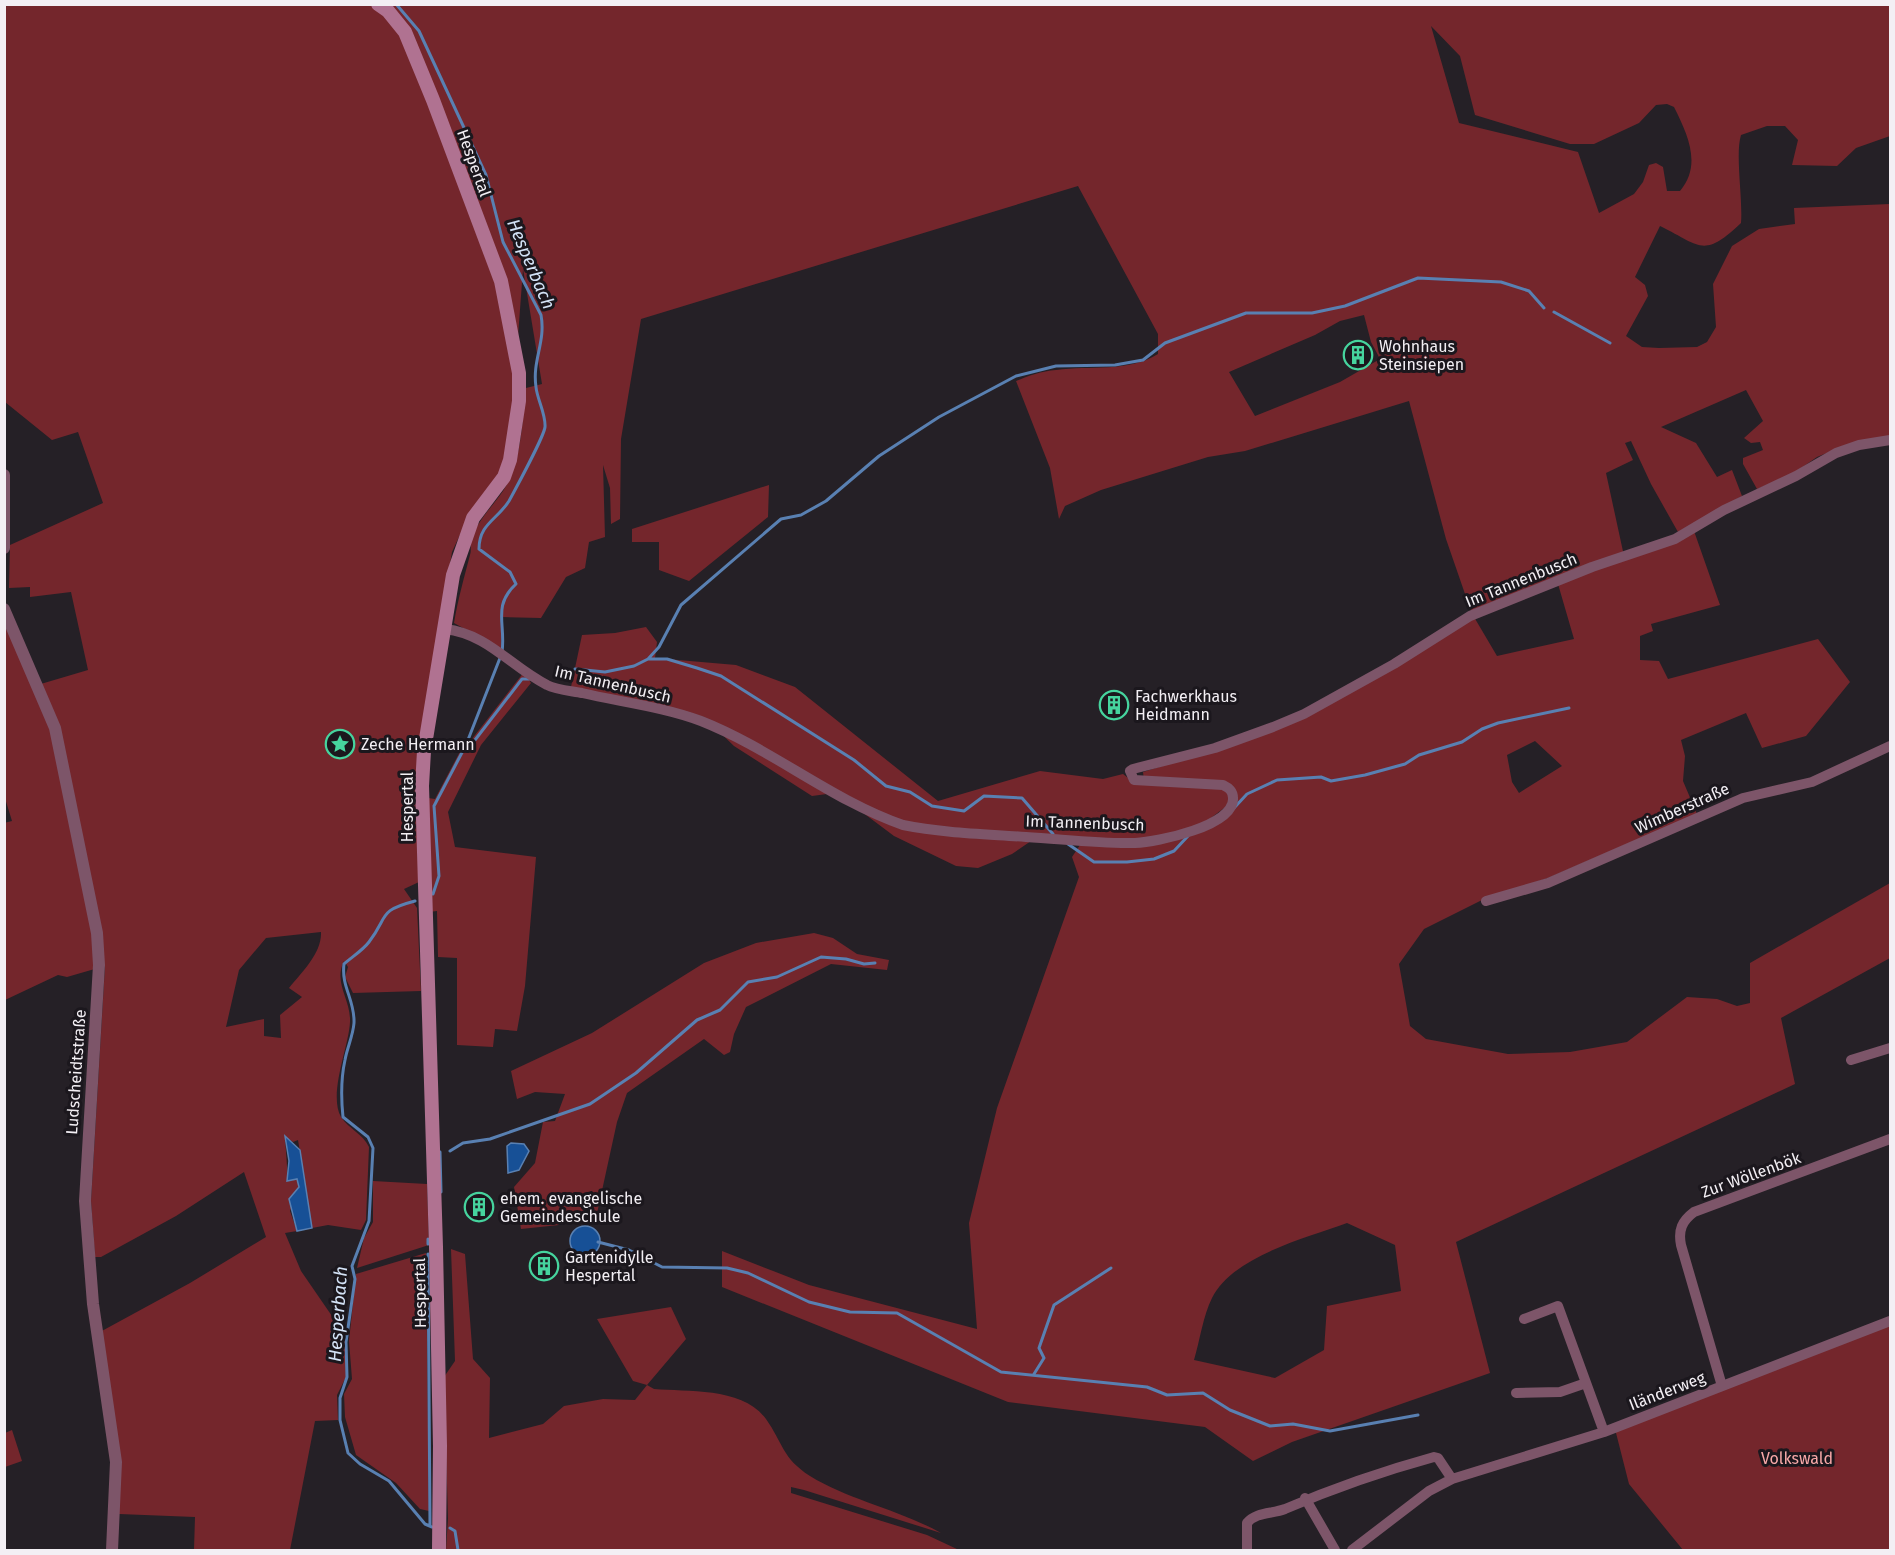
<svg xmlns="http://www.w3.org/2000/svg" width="1895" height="1555" viewBox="0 0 1895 1555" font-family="'Fira Sans',sans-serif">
	<rect width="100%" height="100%" fill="#252026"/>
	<path fill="#74262c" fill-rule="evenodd" d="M5,5H1890V136L1856,148L1837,166L1792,165L1798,140L1785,126H1767L1741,135C1735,154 1743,199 1741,223C1703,259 1701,246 1660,226L1635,277L1645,285L1648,296L1626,336L1642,347L1659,348L1697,347L1707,342L1716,327L1713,284L1732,246L1759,229L1795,224L1794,208L1890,204V437L1849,444L1817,457L1791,475L1757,489L1743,464V458L1763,450L1760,442L1751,443L1744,438L1763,421L1746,390L1661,427L1696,443L1717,477L1732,470L1742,496L1678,532L1651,484L1631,441L1625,443L1633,460L1606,473L1624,556L1694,531L1720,605L1651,624L1653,631L1640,636V660L1659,661L1668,679L1818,639L1850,682L1806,736L1762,748L1746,713L1681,740L1685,756L1683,781L1697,814L1548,878L1480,901L1424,929L1399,964L1410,1026L1426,1039L1508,1054L1570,1052L1627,1042L1687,997L1717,999L1737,1006L1750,1003V963L1890,883V958L1781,1018L1795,1084L1456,1242L1490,1373L1292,1442L1253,1461L1205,1427L1008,1402L722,1287V1251L809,1285L977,1329L969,1223L997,1108L1079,877L1072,857L1082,842L1123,845L1223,820L1232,787L1144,780L1143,772L1265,734L1473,617L1446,539L1409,401L1245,451L1208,457L1101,490L1065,506L1059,519L1050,468L1016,381C1028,376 1042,371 1056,370C1091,365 1127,373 1158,354V334L1078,186L641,319L621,439L620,519L611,524L610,488L603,465L605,537L589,542L585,568L566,577L541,618L502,617L501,649L454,623C458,599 464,578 470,555C472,549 469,543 472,537C479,519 492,507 503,491C522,463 522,421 526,388L542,384L523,269L511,431L503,464L495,483L464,526L452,552L419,745L415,793L419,882L404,889L417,908L421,991L353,993L345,977L348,967L344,961C333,983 351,999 350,1022C349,1046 328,1094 341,1117C349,1129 363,1134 369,1147L366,1220L361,1230L328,1225L312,1228L298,1140L293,1142L285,1137L288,1181L297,1179L299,1187L290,1211L297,1231L285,1233L301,1271L345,1335L346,1377L337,1395L338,1420L315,1421L290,1550H194L195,1517L119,1514L100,1332L190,1283L266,1237L244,1172L176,1216L101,1257H95L91,1201L105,966L67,977L58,975L5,1000L4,823L12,821L4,795V623L34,686L88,670L71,592L30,597V587L9,588L10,545L103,503L78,432L52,440L5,402ZM1431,26L1460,56L1475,115L1570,144H1594L1639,123L1656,105L1667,104L1674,107C1688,135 1702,165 1680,191H1667L1663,167L1656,163L1649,165L1643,182L1634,194L1599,213L1578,152L1459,123ZM1364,315L1371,342L1380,359L1340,382L1255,416L1229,372L1315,335L1340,321ZM1558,584L1574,639L1497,656L1474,617ZM1535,741L1562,766L1519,793L1512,782L1507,755ZM321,932C322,953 302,972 289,988L302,997L280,1015L281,1038L264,1036V1019L226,1027L239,970L266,938ZM1347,1223L1395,1245L1401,1291L1327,1306L1324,1350L1275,1378L1194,1360C1200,1340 1203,1316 1212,1298C1233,1256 1306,1238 1347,1223Z
		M769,485L768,517L689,581L659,570V542H632V529Z
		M646,627L657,642L655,658L736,665L795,687L938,801L1040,771L1103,779L1123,774L1132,781L1223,788L1231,796L1228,805L1199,827L1150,839L1031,841L1012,854L978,868L956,866L894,836L854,806L827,794L812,796L734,746L704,717L571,687L582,635L615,633Z
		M524,672L531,683L481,745L448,812L455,847L536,857L525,986L517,1031L495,1029L493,1047L457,1045V958L438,957L437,911L429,912L428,798L435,799L464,744L472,739Z
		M814,933L833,938L857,954L889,960L887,970L831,964L746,1007L734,1034L730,1052L724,1055L704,1039L627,1093L617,1122L596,1218L586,1216L559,1225L521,1229L514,1187L535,1163L543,1122L555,1121L565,1094L535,1092L517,1099L511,1071L592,1033L704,963L756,943Z
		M373,1181L427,1184L429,1245L357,1268L364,1238L373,1222Z
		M451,1249L465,1254L473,1359L490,1378L489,1438L543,1424L564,1406L603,1399L635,1400L647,1385L633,1381L597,1319L671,1307L686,1339L647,1385L654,1389C688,1392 743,1387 766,1419C783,1443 782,1458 810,1476C849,1500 900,1510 941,1533L804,1490L791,1487V1493L927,1535L959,1550H446L448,1519L444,1377L455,1361Z
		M426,1253L429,1511L420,1509L396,1483L356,1455L345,1417L344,1394L352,1379L349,1341L356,1274Z
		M1890,1322V1550H1683L1629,1484L1615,1429Z
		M12,1430L22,1461L5,1467V1433Z"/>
	<path fill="#175096" stroke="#5980b2" stroke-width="1.5" d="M285,1136L300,1150L312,1228L297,1231L289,1199L299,1187L297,1179L287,1181L289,1161Z
		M511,1143L524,1144L529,1151L519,1170L508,1173L507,1146Z
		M570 1241a15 15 0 1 1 30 0a15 15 0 1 1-30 0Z"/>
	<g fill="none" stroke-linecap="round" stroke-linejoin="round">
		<path stroke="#5980b2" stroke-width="3" d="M396,4L419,31L486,175L503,242L541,315C546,342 532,360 536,387C537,399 546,414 545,427C544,436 515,490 509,501C497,520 479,524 479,549L510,572L516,584C492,606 506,624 502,652
			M1554,312L1610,343
			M648,659L659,647L681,605L781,519L801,515L826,501L879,456L939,417L1016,376L1056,366L1115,365L1143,360L1165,343L1246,313H1312L1345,306L1418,278L1501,282L1529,291L1544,308
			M575,669L605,672L634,666L648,659H667L697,668L721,676L854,760L886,786L910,792L932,806L964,811L984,796L1022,798L1053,834
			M468,744L475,740L522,679H529
			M1234,808L1247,794L1277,780L1321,777L1331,781L1365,775L1405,764L1419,755L1462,742L1482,729L1498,723L1569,708
			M1068,844L1094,862H1127L1154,859L1174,851L1188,836
			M433,894L439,876L434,806L466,745L500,658
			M415,901C377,911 389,916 369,942C363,950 352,957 344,964C341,987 355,1000 354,1023C353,1036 347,1048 345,1060C341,1078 341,1098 343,1117L368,1137L373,1148L369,1221L352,1266L355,1279L346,1342L347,1377L340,1398V1420L348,1453L360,1464L389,1481L425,1524L432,1527
			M450,1151L463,1143L490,1139L590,1104L636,1073L697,1020L720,1010L748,982L777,977L821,957L846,959L864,964L875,963
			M440,1152L441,1192
			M428,1239V1244
			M598,1242L629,1250L662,1267L727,1268L748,1273L809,1302L850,1312L897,1313L1001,1372L1147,1387L1167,1395L1203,1393L1230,1410L1270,1426L1293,1424L1330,1431L1418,1415
			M428,1254L430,1525
			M1034,1374L1044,1358L1039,1348L1054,1305L1111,1268
			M450,1528L455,1531L458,1550"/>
		<path stroke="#7d5569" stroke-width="10" d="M445,629C488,634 511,667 547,685C556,690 572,691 582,693C621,702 664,707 701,721C772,749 831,800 903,825C943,833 985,834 1026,837C1062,839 1099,844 1135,843C1157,842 1235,826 1233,798C1233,791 1229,788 1223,785L1134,780L1130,771L1133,769L1215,748L1273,727L1304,714L1394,664L1470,616L1592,567L1675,539L1724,510L1796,476L1836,453L1859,445L1890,440
			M1486,901L1548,883L1743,798L1812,782L1890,746
			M1851,1060L1890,1048
			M1524,1319L1558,1306L1604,1432
			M1722,1386L1681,1245C1678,1230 1682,1221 1694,1212L1890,1139
			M1516,1393L1560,1392L1586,1383
			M1305,1498L1335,1550
			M1247,1550V1523C1256,1512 1272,1514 1285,1509C1334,1488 1383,1471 1434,1457L1438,1458L1452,1479
			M1352,1550L1429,1491L1452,1479L1604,1432L1890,1321"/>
		<path stroke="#7d5569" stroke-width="12" d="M4,475V548
			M4,609L55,728L97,933L99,965L85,1201L93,1304L116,1462L112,1550"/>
		<path stroke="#b07291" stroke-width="14" d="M378,4L388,11L405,32L433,100L501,281L519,373V401L510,460L504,477L473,518L453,575L424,751L422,786L436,1247L440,1446L439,1550"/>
	</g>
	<defs>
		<g id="building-ring" transform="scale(1.5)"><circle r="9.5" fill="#1b171d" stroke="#46d49e" stroke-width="1.5"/><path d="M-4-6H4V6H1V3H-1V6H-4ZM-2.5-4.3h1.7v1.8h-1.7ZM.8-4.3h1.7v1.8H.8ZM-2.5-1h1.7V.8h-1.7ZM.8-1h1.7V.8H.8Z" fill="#46d49e"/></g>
		<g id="sight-ring" transform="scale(1.5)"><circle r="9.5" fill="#1b171d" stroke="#46d49e" stroke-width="1.5"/><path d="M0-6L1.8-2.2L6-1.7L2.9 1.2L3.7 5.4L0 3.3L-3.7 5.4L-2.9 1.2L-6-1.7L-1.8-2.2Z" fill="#46d49e"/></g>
	</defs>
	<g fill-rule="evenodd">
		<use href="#building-ring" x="1358" y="355"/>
		<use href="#building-ring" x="1114" y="705"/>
		<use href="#sight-ring" x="340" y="744"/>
		<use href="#building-ring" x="479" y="1207"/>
		<use href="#building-ring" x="544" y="1266"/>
	</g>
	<g text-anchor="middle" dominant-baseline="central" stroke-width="6" stroke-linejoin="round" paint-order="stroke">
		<g font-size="16" fill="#f3eff4" stroke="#1b171d">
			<text transform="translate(474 163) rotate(70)">Hespertal</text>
			<text transform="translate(1521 580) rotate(-22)">Im Tannenbusch</text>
			<text transform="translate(613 684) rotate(13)">Im Tannenbusch</text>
			<text transform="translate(407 807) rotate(-90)">Hespertal</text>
			<text transform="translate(1682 808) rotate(-24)">Wimberstraße</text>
			<text transform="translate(1085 823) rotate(2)">Im Tannenbusch</text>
			<text transform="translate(76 1072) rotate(-86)">Ludscheidtstraße</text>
			<text transform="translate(1751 1175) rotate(-20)">Zur Wöllenbök</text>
			<text transform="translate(420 1293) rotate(-91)">Hespertal</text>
			<text transform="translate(1667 1391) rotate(-21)">Iländerweg</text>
		</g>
		<g font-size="16" fill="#f3eff4" stroke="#1b171d" text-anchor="start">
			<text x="1379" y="346">Wohnhaus<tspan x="1379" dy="18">Steinsiepen</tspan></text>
			<text x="1135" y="696">Fachwerkhaus<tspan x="1135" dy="18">Heidmann</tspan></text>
			<text x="361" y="744">Zeche Hermann</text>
			<text x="500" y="1198">ehem. evangelische<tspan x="500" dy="18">Gemeindeschule</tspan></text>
			<text x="565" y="1257">Gartenidylle<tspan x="565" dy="18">Hespertal</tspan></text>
		</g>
		<g font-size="16" fill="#f8a8a8" stroke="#1b171d">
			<text x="1797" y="1458">Volkswald</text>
		</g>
		<g font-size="18" font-style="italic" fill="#d3e2f6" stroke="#1b171d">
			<text transform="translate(531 264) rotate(67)">Hesperbach</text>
			<text transform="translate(338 1314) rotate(-86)">Hesperbach</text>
		</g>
	</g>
	<rect width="1895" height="1555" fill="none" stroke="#f3eff4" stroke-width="12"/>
</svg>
